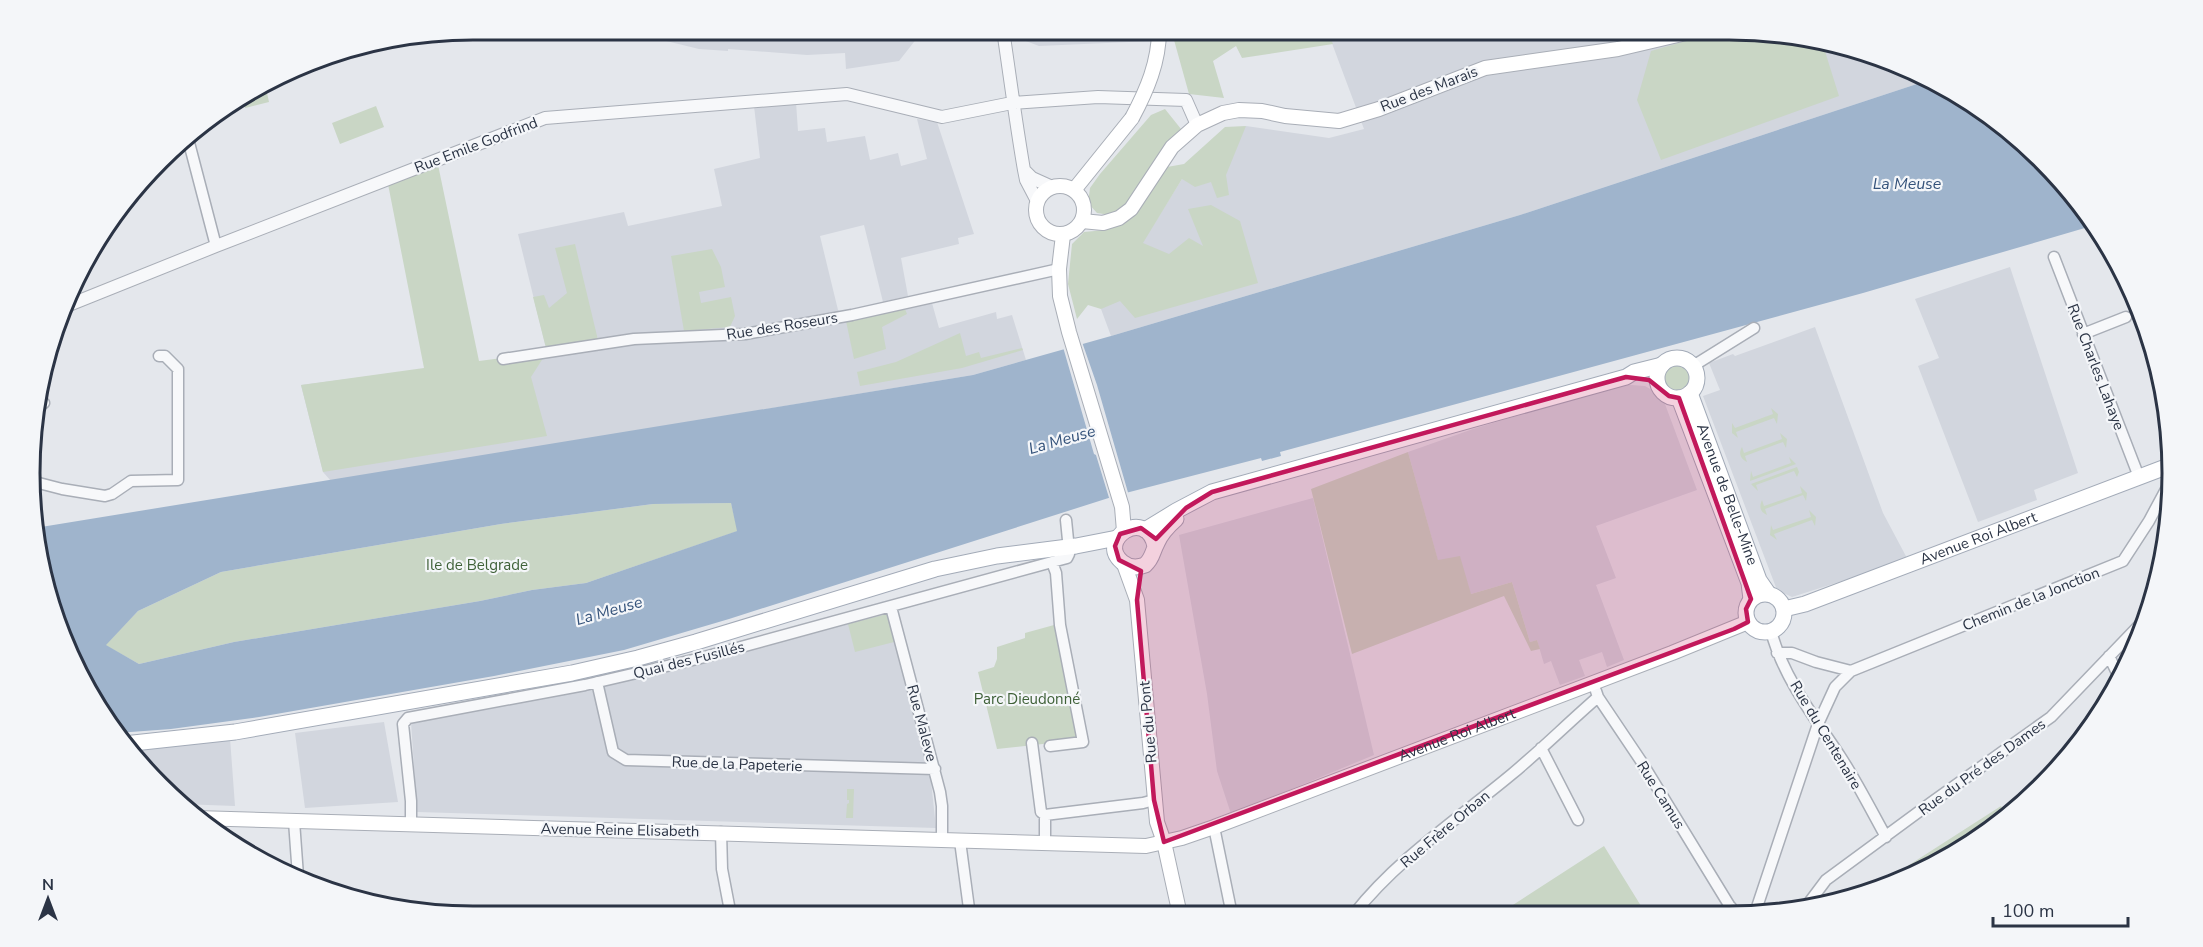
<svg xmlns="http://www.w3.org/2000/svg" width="2203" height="947" viewBox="0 0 2203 947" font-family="'Nunito Sans',sans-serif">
	<rect width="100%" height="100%" fill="#e4e7ec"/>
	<path fill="#d2d6de" d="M639,30H962L921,33L899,61L846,69L845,53L807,55L728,49V51L699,49L658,39L657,31Z
		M997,30H1185L1174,40L1039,46Z
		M1327,30H1730L1872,54L1929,80L1520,215L1111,336L1101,309L1182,179L1246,126L1329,138L1364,129Z
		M796,102L798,131L825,128L827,142L865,136L870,160L898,153L901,166L927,159L917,119L937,122L974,234L958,238L959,244L901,258L908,296L883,302L864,225L820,236L838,310L845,316L846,321L932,303L939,328L996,312L997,319L1012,315L1026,360L973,375L331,481L323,472L301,385L503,359L546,348L518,234L624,212L628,226L722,206L714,169L760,158L754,106Z
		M2010,267L2078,473L2034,490L2037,500L1978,522L1918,366L1939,358L1915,299Z
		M1815,327L1883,513L1908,560L1792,597L1777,590L1703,396L1720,390L1709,363L1733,354L1735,356Z
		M1617,384L1645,386L1662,396L1697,490L1596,526L1616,578L1596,585L1624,660L1607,667L1602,652L1579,660L1585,676L1560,685L1551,661L1544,664L1537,640L1530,642L1512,582L1471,594L1438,561L1408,452L1473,429L1529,412L1548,403Z
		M1313,498L1374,755L1231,814L1217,771L1207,694L1179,535Z
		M887,614L931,781L936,828L417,812L411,722L655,674Z
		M384,722L398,802L305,808L295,733Z
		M230,738L235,806L181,804L140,766L129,751Z"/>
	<path fill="#c9d6c5" d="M1185,30H1235L1237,40L1257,30H1327L1333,44L1242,58L1236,46L1213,61L1224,98L1189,94L1174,40Z
		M1744,32L1823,45L1839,96L1661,160L1637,100L1651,51L1713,33L1717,40Z
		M265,84L269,102L245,108L242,96Z
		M376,106L384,127L340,144L332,123Z
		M1165,109L1181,129L1136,188L1123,208L1110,215L1097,213L1088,203L1090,188L1100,174L1151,115Z
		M1246,126L1226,175L1229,195L1217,198L1211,182L1195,187L1182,179L1143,243L1169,254L1189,238L1203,246L1188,209L1211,205L1240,221L1258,283L1135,318L1120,301L1101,309L1088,305L1077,319L1068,284L1072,244L1084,232L1105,230L1133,215L1167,167L1184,164L1225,127Z
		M437,160L479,361L547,352L531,377L547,436L323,472L301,385L424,368L387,179Z
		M575,244L598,340L546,348L533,297L544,295L549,308L567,293L555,248Z
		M712,249L721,267L725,287L699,292L701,303L731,297L735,316L730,327L684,331L671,256Z
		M905,309L907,314L882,327L886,349L854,359L846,321Z
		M960,333L966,356L979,352L981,358L1022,348L1023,350L962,368L860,386L857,372L896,362Z
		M1665 378a12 12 0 1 1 24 0a12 12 0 1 1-24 0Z
		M1771,408L1778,414L1777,424L1774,418L1736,432L1738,438L1732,433V423L1735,428L1773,414Z
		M1780,433L1787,439L1786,448L1783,442L1745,456L1747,462C1741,459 1738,454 1742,447L1744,453L1782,439Z
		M1408,452L1438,560L1460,556L1471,594L1512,582L1530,642L1537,640L1540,649L1531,651L1504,596L1352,654L1311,489Z
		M1789,457L1796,464L1750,481L1751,471L1753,477L1791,463Z
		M1797,467L1799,472L1797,477L1794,471L1756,485L1758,491L1751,484Z
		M1800,486L1807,493L1806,501L1803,495L1765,509L1767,515C1760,512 1759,507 1762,500L1764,506L1802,493Z
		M731,503L738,531L586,583L532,590L480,601L234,642L139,664L105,645L138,611L221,572L501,524L653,504Z
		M1809,510L1816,517L1815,526L1812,520L1774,534L1777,540L1770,535L1771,525L1773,530L1811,517Z
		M887,614L894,642L855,652L848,624Z
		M1054,625L1078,740L997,749L978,672L994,667L997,659V647L1025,638V633Z
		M847,789H854L853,818H846L847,804L849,803V800H847Z
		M2001,806L2007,818L2000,825L1900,883L1867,892Z
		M1604,846L1646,914H1499Z"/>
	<path fill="#9fb4cc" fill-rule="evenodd" d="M1929,80C1991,108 2059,167 2095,225L1863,293L1280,452L1281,456L1262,461L1261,458L1118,495L729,619L624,650L494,676L259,717L171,729L117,733L90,696L38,560L35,528L973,375L1111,336L1520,215ZM731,503L737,531L586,583L532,590L480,601L234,642L139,664L106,645L138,611L221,572L501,524L653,504Z"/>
	<path fill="#e4e7ec" d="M1082,342L1097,385L1129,496L1110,501L1096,455L1094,454L1063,347Z"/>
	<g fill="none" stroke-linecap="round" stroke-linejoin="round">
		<g stroke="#a9aeb7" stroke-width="13">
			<path id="minor" d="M187,135L216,246
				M2054,257L2139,477
				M2083,334L2126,317
				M503,359L634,339L745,334L852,315L1059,269
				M1693,366L1754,328
				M37,401L44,403
				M31,481L62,489L105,496L112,494L131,481L178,480V369L165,356H159
				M1066,520L1068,540
				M891,607L940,792L942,806V840
				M1771,631C1783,677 1814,717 1840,756C1857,782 1871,810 1886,837
				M1777,653H1792L1816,662L1851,671
				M2109,656L2118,675
				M597,682L613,752L626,760L935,769
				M1596,691L1598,697L1641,761L1734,913
				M1032,743L1041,812L1045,815
				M1050,746L1083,742L1060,625L1056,573L1052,562
				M1541,748L1578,820
				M294,821L298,876
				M411,824V801L403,724L408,718L585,685L697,659L1052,562L1067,558L1069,554
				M1214,827L1232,915
				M721,832L722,869L731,916
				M960,841L970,916
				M1045,843V815L1143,803L1154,800
				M1805,908L1826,880L1932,802L2051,717L2150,614
				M1720,913L1731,907
				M1755,913L1818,724L1835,687L1851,671L2123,561L2149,521L2171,480
				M1354,914C1397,859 1458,819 1512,774C1541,750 1569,722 1598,697"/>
		</g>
		<g stroke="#a9aeb7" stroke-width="14">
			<path id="tertiary" d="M1003,30C1010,77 1016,124 1024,170L1026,180L1037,201
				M1024,170L1032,178L1052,187
				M69,305L216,246L545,118L847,94L942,117L1012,103L1098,97L1186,100L1197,125"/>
		</g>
		<g stroke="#a9aeb7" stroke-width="16">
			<g id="secondary">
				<circle cx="1060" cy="210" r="24"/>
				<path d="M1074,190L1132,118"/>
				<path d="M1082,221L1103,223L1119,218L1131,209L1172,147L1197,125L1223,113L1239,110L1262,111L1285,116L1339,121L1379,109L1485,68L1618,49L1699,30"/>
				<path d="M1063,235L1059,269L1060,296L1069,332L1122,507L1124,531"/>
				<path d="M1124,564L1137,600L1157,822L1164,842L1180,915"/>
				<path id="s1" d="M196,818L1146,846L1182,838L1214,827L1672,653L1748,622"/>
			</g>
		</g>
		<g stroke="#a3abb8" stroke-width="17">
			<g id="primary">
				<circle cx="1677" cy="378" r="20"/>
				<path id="s2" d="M1690,393L1759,580L1768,593"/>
				<path d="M1679,398L1749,583L1751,599"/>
				<path d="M1145,530L1176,511L1212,492L1626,377L1634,372L1662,365"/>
				<path d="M1155,546C1146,506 1096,540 1122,562C1129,568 1137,568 1145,565C1153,558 1152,552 1157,543C1161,533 1168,526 1176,519"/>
				<circle cx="1765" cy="613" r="19"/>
				<path id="s3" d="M1784,609L1805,604L2171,465"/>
				<path d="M124,744L235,732L572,673L638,658L696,642L935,569L997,556L1076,546L1117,538"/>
			</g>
		</g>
		<use href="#minor" stroke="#f7f8fa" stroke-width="10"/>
		<use href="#tertiary" stroke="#f7f8fa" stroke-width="12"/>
		<use href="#secondary" stroke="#fff" stroke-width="14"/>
		<use href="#primary" stroke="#fff" stroke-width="15"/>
		<g stroke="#a9aeb7" stroke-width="16" stroke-linecap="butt">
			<path id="secondary-bridge" d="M1132,118C1147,90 1159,62 1159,30"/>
		</g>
		<use href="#secondary-bridge" stroke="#fff" stroke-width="14"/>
	</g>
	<path fill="#c2185b" fill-opacity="0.2" stroke="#c2185b" stroke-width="4.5" stroke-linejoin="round" d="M1626,377L1649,380L1669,396L1679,398L1751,599L1746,609L1748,622L1734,629L1164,842L1154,800L1137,600L1141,571L1119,560L1115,546L1120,534L1141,528L1156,539L1186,508L1212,492Z"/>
	<g text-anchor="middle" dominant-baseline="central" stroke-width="4.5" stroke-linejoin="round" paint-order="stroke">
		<g font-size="15" fill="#2b3445" stroke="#f4f6f9">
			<text transform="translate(1429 89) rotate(-21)">Rue des Marais</text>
			<text transform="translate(476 145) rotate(-21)">Rue Emile Godfrind</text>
			<text transform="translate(782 326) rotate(-9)">Rue des Roseurs</text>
			<text transform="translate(2096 367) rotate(69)">Rue Charles Lahaye</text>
			<text stroke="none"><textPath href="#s2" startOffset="108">Avenue de Belle-Mine</textPath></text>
			<text stroke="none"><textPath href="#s3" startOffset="207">Avenue Roi Albert</textPath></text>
			<text transform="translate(2031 599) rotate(-22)">Chemin de la Jonction</text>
			<text transform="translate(689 660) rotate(-14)">Quai des Fusillés</text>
			<text transform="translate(1148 722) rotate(-95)">Rue du Pont</text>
			<text transform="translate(922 723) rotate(75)">Rue Maleve</text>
			<text stroke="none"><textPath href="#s1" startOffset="1281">Avenue Roi Albert</textPath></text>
			<text transform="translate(1826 735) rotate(59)">Rue du Centenaire</text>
			<text transform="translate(737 764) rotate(2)">Rue de la Papeterie</text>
			<text transform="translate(1982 767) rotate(-36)">Rue du Pré des Dames</text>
			<text transform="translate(1661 795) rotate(58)">Rue Camus</text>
			<text transform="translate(1445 829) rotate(-40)">Rue Frère Orban</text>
			<text transform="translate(620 830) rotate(1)">Avenue Reine Elisabeth</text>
		</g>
		<g font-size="15" fill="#3f6138" stroke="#f4f6f9">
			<text x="477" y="565">Ile de Belgrade</text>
			<text x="1027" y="699">Parc Dieudonné</text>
		</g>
		<g font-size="16" font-style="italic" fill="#34527a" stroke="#f4f6f9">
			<text x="1907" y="184">La Meuse</text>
			<text transform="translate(1062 440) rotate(-16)">La Meuse</text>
			<text transform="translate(609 611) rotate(-16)">La Meuse</text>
		</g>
	</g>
	<path d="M0 0H2203V947H0ZM473 40H1729A433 433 0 0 1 2162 473V473A433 433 0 0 1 1729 906H473A433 433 0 0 1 40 473V473A433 433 0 0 1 473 40Z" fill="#f4f6f9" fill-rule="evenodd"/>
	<path fill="none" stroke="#2b3445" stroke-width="3" d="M473 40H1729A433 433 0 0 1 2162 473V473A433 433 0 0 1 1729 906H473A433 433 0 0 1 40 473V473A433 433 0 0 1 473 40Z"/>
	<g transform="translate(48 899)" stroke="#f4f6f9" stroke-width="4.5" paint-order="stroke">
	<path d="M0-4.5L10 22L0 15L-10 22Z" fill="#2b3445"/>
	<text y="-9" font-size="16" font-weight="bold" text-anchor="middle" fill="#2b3445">N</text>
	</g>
	<path d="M1993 917v9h135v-9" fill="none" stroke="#2b3445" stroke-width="3"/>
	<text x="2002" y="917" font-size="18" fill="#2b3445" stroke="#f4f6f9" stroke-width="4.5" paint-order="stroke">100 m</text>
</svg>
